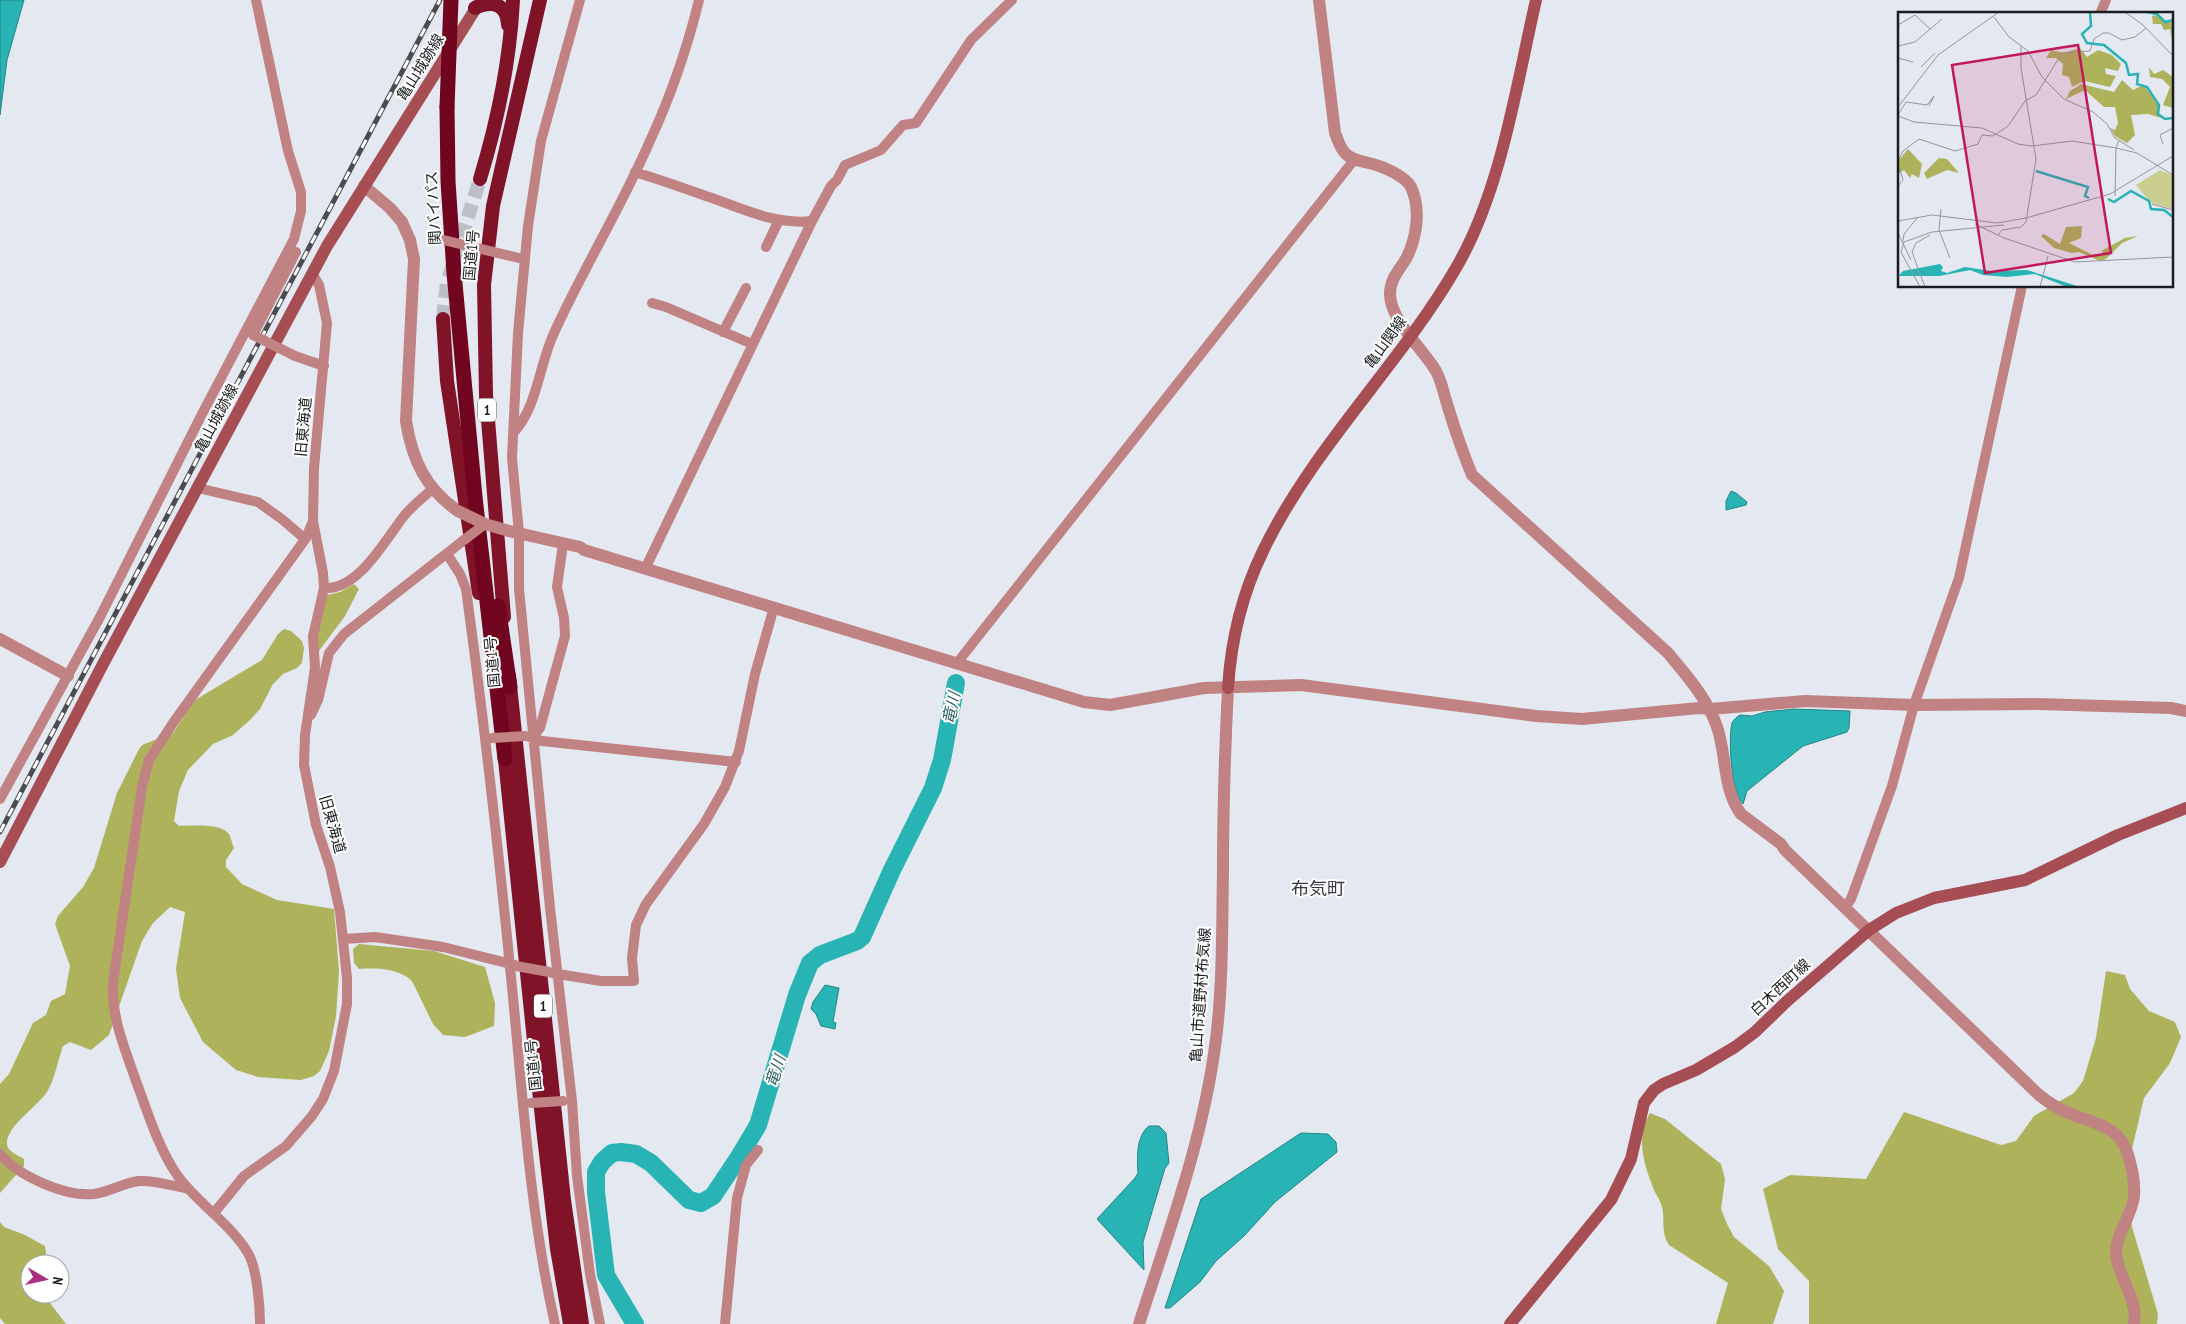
<svg xmlns="http://www.w3.org/2000/svg" width="2186" height="1324" viewBox="0 0 2186 1324" font-family="'PT Sans Narrow','Noto Sans JP',sans-serif">
	<rect width="100%" height="100%" fill="#e4e8f0"/>
	<path fill="#aeb25b" d="M354,584L359,589L345,616L319,651L317,650L319,625L327,595L340,592Z
		M284,629L291,631L302,641L304,648L302,663L297,668L283,674L273,684L260,709L250,720L233,735L213,744L188,770L179,791L174,821L179,826C191,826 219,823 228,833C231,836 232,844 234,848L226,860V867L242,884L277,900L334,909L339,971L336,1016L329,1051L320,1071L314,1076L301,1080L258,1077L236,1070L203,1042L180,998L176,969L185,912L170,907L153,923L142,941L109,1035L91,1050L70,1042L63,1046C58,1060 55,1078 48,1090C40,1106 0,1129 8,1148C12,1153 19,1156 24,1159V1166L0,1193V1084L9,1074L33,1023L46,1015L51,1001L65,994L70,966L55,924L58,916L83,887L94,868L117,793L138,751L142,745L173,733L195,700L262,660L278,634Z
		M359,944L434,951L485,967L495,1003L494,1026L465,1037L443,1035L433,1024L412,981C398,968 377,968 359,969L354,963L353,949Z
		M2106,971L2125,975L2130,989L2149,1011L2175,1022L2181,1037L2170,1063L2144,1098L2128,1166L2132,1227L2158,1314L2157,1324H1809V1281L1778,1249L1763,1189L1790,1175L1866,1179L1904,1112L2001,1145L2016,1141L2034,1116L2074,1093L2083,1081L2096,1038Z
		M1650,1113L1665,1119L1721,1164L1725,1179L1721,1209L1727,1224L1734,1237L1769,1266L1784,1291L1773,1324H1716L1728,1283L1669,1245C1660,1232 1666,1218 1661,1204C1660,1199 1656,1195 1654,1190C1644,1165 1635,1138 1650,1113Z
		M0,1222L4,1227L25,1235L45,1246L46,1253L44,1264H30V1294H43L66,1324H5L0,1318Z"/>
	<path fill="#28b3b4" stroke="#248687" d="M0,0H24L7,60L0,115Z
		M1731,491L1736,493L1747,502L1746,505L1726,510V501Z
		M1794,709L1850,711L1849,728L1847,732L1803,746L1747,791L1743,804C1731,793 1728,739 1732,723C1734,719 1737,717 1740,715L1752,716L1765,712Z
		M825,985L839,988L833,1022L836,1023L835,1029L821,1026L816,1014L811,1009L813,1002Z
		M1149,1126H1159L1166,1133L1169,1163L1165,1168L1143,1242L1144,1270L1097,1219L1135,1178L1138,1173C1137,1158 1136,1136 1149,1126Z
		M1301,1133L1328,1134L1336,1142L1337,1152L1275,1202L1244,1236L1216,1261L1200,1282L1170,1308H1165L1201,1199Z"/>
	<g fill="none" stroke-linecap="round" stroke-linejoin="round">
		<path stroke="#28b3b4" stroke-width="18" d="M635,1324L606,1275L596,1192V1172L602,1162L612,1153L621,1152L636,1154L651,1163L689,1200L701,1203L713,1196L739,1157L758,1125L797,995L810,963L820,955L857,941L862,937L892,870L933,788L942,760L956,683"/>
		<path stroke="#bcbfc6" stroke-width="14" stroke-dasharray="14 7" stroke-linecap="butt" d="M443,319L447,283L480,179"/>
		<path stroke="#c08283" stroke-width="10" d="M580,0L541,141L528,226L518,333L512,458L519,533V589L550,908L572,1101L577,1176L590,1274L600,1324
			M2100,14L2106,0
			M635,172C661,180 686,189 712,198C745,210 777,225 812,221
			M766,247L779,220
			M652,303L666,307L752,344
			M723,332L746,288
			M295,356L324,366
			M515,431C538,404 539,365 554,333C583,269 621,208 649,143C670,98 687,49 699,0
			M198,488L258,502L283,520L305,539
			M447,554L460,574L466,589C484,721 499,854 512,987C523,1099 530,1214 555,1324
			M645,569L812,221L831,186L837,180L845,165L881,150L903,125L916,123L971,40L1012,0
			M324,588C358,591 385,540 404,516C412,506 423,498 432,489
			M957,663L1354,160
			M311,715L318,700L329,653L344,634L464,540
			M529,737L542,741L736,762
			M533,737L540,728L565,636L564,618L557,587L563,544
			M0,799L100,617L201,416L294,239L301,211V192L288,151L256,0
			M1846,906L1851,899L1892,786L1914,705L1959,578L2022,286
			M343,939L375,937L443,947L515,965
			M552,973L601,981H634L632,958L636,925L646,904L704,824L725,787L739,751L755,674L774,607
			M0,1154C18,1176 65,1197 94,1194C109,1192 123,1183 139,1181C155,1180 173,1186 189,1189
			M214,1213L244,1176L286,1146L312,1116L323,1099L334,1071L347,1004V978L340,912L330,867L316,825L304,765L305,735L315,668L313,636L324,588L323,573L313,521L314,468L327,323L319,285L312,273
			M260,1324C260,1306 257,1268 248,1253C231,1224 197,1203 177,1175C158,1147 148,1113 136,1081C125,1049 111,1017 113,982L142,787L149,760L173,723L306,538L313,521
			M725,1324L737,1198L746,1165L758,1150"/>
		<path stroke="#c08283" stroke-width="12" d="M1319,0L1335,133C1338,140 1340,148 1345,153C1352,161 1363,161 1373,164C1384,167 1405,176 1411,187C1421,209 1417,236 1407,257C1400,270 1390,278 1390,294C1390,320 1423,349 1436,371C1442,382 1444,395 1448,407C1455,430 1463,453 1472,475L1668,653C1686,675 1706,697 1716,724C1727,752 1722,789 1741,814L1781,844L1785,850L2039,1095C2050,1104 2062,1111 2076,1116C2104,1126 2123,1129 2130,1162C2133,1173 2135,1185 2134,1196C2132,1216 2117,1231 2116,1251C2115,1273 2139,1298 2134,1324
			M364,186L390,208L402,222L410,240L414,259L406,421C412,460 426,489 458,511
			M509,531L580,547L584,550L1084,702L1110,705L1204,688L1301,685L1536,716L1582,719L1699,708L1710,709L1805,701L1914,705L2038,704L2171,708L2186,711
			M0,639L68,676
			M1139,1324C1169,1231 1204,1137 1216,1039C1223,983 1222,926 1223,869C1223,809 1225,748 1228,688"/>
		<path stroke="#a64e53" stroke-width="12" d="M1228,688C1231,640 1242,594 1263,551C1313,447 1399,366 1456,268C1501,191 1516,87 1536,0
			M0,862L103,664L327,246L481,0
			M1510,1324L1611,1200L1631,1159L1644,1103L1654,1090L1663,1084L1696,1070L1735,1047L1755,1032L1786,1002L1869,930L1896,913L1934,898L2025,880L2118,835L2186,808"/>
		<path stroke="#801328" stroke-width="14" d="M475,8C493,0 507,4 508,25
			M480,179C498,120 510,61 513,0
			M443,319L447,381L479,593
			M504,617L486,395L484,285L493,206L540,0
			M509,676L564,1200L582,1324
			M504,750L543,1128L557,1249L570,1324"/>
		<path stroke="#71041e" stroke-width="15" d="M447,107L448,181L454,273L475,497L505,759
			M498,606L510,687"/>
		<g stroke="#4b4c51" stroke-width="5">
			<path id="rail" d="M0,832L440,0"/>
		</g>
		<use href="#rail" stroke="#fff" stroke-width="3" stroke-dasharray="9" stroke-linecap="butt"/>
		<path stroke="#c08283" stroke-width="10" d="M435,238L519,258
			M295,356L253,335L296,252
			M464,540L485,524
			M492,738L525,736
			M516,966L549,972
			M531,1103L563,1101"/>
		<path stroke="#c08283" stroke-width="12" d="M458,511L485,524L509,531"/>
		<path stroke="#71041e" stroke-width="15" d="M447,107L451,0"/>
	</g>
	<g text-anchor="middle" dominant-baseline="central" stroke-width="4" stroke-linejoin="round" paint-order="stroke">
		<g fill="#fff" stroke="#5f6062" stroke-width="1">
			<rect x="478" y="398.5" width="18" height="23" rx="4"/>
			<rect x="534" y="994.5" width="18" height="23" rx="4"/>
		</g>
		<g font-size="14" font-weight="bold" fill="#1b1c1f">
			<text x="487" y="410">1</text>
			<text x="543" y="1006">1</text>
		</g>
		<g font-size="15" fill="#1b1c1f" stroke="#fff">
			<text transform="translate(420 67) rotate(-58)">亀山城跡線</text>
			<text transform="translate(433 208) rotate(-93)">関バイパス</text>
			<text transform="translate(471 255) rotate(-85)">国道1号</text>
			<text transform="translate(1385 342) rotate(-54)">亀山関線</text>
			<text transform="translate(216 418) rotate(-62)">亀山城跡線</text>
			<text transform="translate(303 427) rotate(-85)">旧東海道</text>
			<text transform="translate(492 662) rotate(-95)">国道1号</text>
			<text transform="translate(333 824) rotate(74)">旧東海道</text>
			<text transform="translate(1780 987) rotate(-43)">白木西町線</text>
			<text transform="translate(1200 995) rotate(-86)">亀山市道野村布気線</text>
			<text transform="translate(533 1065) rotate(-96)">国道1号</text>
		</g>
		<g font-size="16" font-style="italic" fill="#2c6161" stroke="#fff">
			<text transform="translate(951 708) rotate(-78)">竜川</text>
			<text transform="translate(775 1071) rotate(-72)">竜川</text>
		</g>
		<g font-size="18" fill="#35383e" stroke="#fff">
			<text x="1318" y="888">布気町</text>
		</g>
	</g>
	<g transform="translate(1898 12)">
		<rect width="275" height="275" fill="#e4e8f0"/>
		<path d="M262,158L275,164V197L253,191L238,173Z" fill="#c9cd8d"/>
		<path d="M258,3L266,10L275,9V33L272,17L266,18L263,12H255L254,4ZM182,36L189,45L200,38L214,43L223,52L220,59L207,56L208,62L218,64L212,75L186,69L174,75L171,65L164,63L165,52L158,46H148L153,38L166,41ZM251,55L256,62L265,58L275,65V96L265,93L272,75L264,67L252,65ZM224,68L235,78L245,73L260,91V101L267,107L250,102L233,103L237,123L229,131L218,125L212,116L217,118L220,111L217,95H206L187,78L168,87L172,79L183,72L216,80ZM10,137L24,152L21,166L14,162L12,166L6,158L0,162L1,148ZM41,146L49,147L61,161L49,158L29,167L26,161ZM184,214L183,226L171,231L195,243L203,242L205,238L227,226L240,224L224,231L208,247L202,249L181,240L174,241L156,236L143,224L146,222L162,232L168,215Z" fill="#aeb25b"/>
		<path d="M42,252L45,255L43,259L49,261L67,255L93,259L129,258L182,275H169L137,262L109,265L85,263L72,258L41,264H0L5,259Z" fill="#28b3b4"/>
		<path fill="none" stroke="#28b3b4" stroke-width="2.5" d="M192,0L193,14L184,22L189,31L206,33L228,51L231,63L240,62L239,72L249,75L261,93L260,102L267,107L275,106M249,0L259,2L267,10L275,8M138,159L190,175L187,184L191,186M210,187L216,190L233,179L251,189L253,197L266,198L275,205"/>
		<path fill="none" stroke="#94969c" stroke-width="1" d="M227,0L245,13L275,44M96,5L111,25L130,39L144,65L166,87L195,100L209,112L217,126L236,138M0,13L17,3L32,17M0,34L17,30L44,7M0,46L15,50M23,55L37,41M0,95L40,43L101,0M0,103L8,90L29,93L36,84L31,94M0,104L16,110L84,116L120,132L134,134M221,128L218,136L239,141L275,163M265,132L262,123L275,116M134,134L174,129L218,136L217,184M0,149L5,139L21,127L57,139L80,132L84,123L95,124L110,114L127,89L138,83L164,41L192,39L196,27L205,21H211L224,28L237,25L248,16M0,152L5,168L0,174M254,192L275,198M43,197L41,218L52,246M0,209L34,203L99,211L128,206L212,182L275,144M77,212L106,226L177,250L275,245M0,221L13,248M100,223L104,218L123,215L128,210L138,147L123,56V34M5,229L6,222L20,205M22,275L3,240L6,230L34,220L106,213M27,275L14,240L18,231L32,223M142,275L150,244"/>
		<path fill="#c2185b" fill-opacity="0.15" stroke="#c2185b" stroke-width="2.5" d="M180,33L213,241L87,261L54,53Z"/>
		<rect width="275" height="275" fill="none" stroke="#1b1c1f" stroke-width="2.5"/>
	</g>
	<g transform="translate(45 1279) rotate(99)"><circle r="24" fill="#ffffff" stroke="#a4a4a5"/>
	<path d="M0-4L9 19L0 12L-9 19Z" fill="#aa2f83"/>
	<text y="-8" font-size="14" font-weight="bold" text-anchor="middle" fill="#1b1c1f">N</text>
	</g>
</svg>
